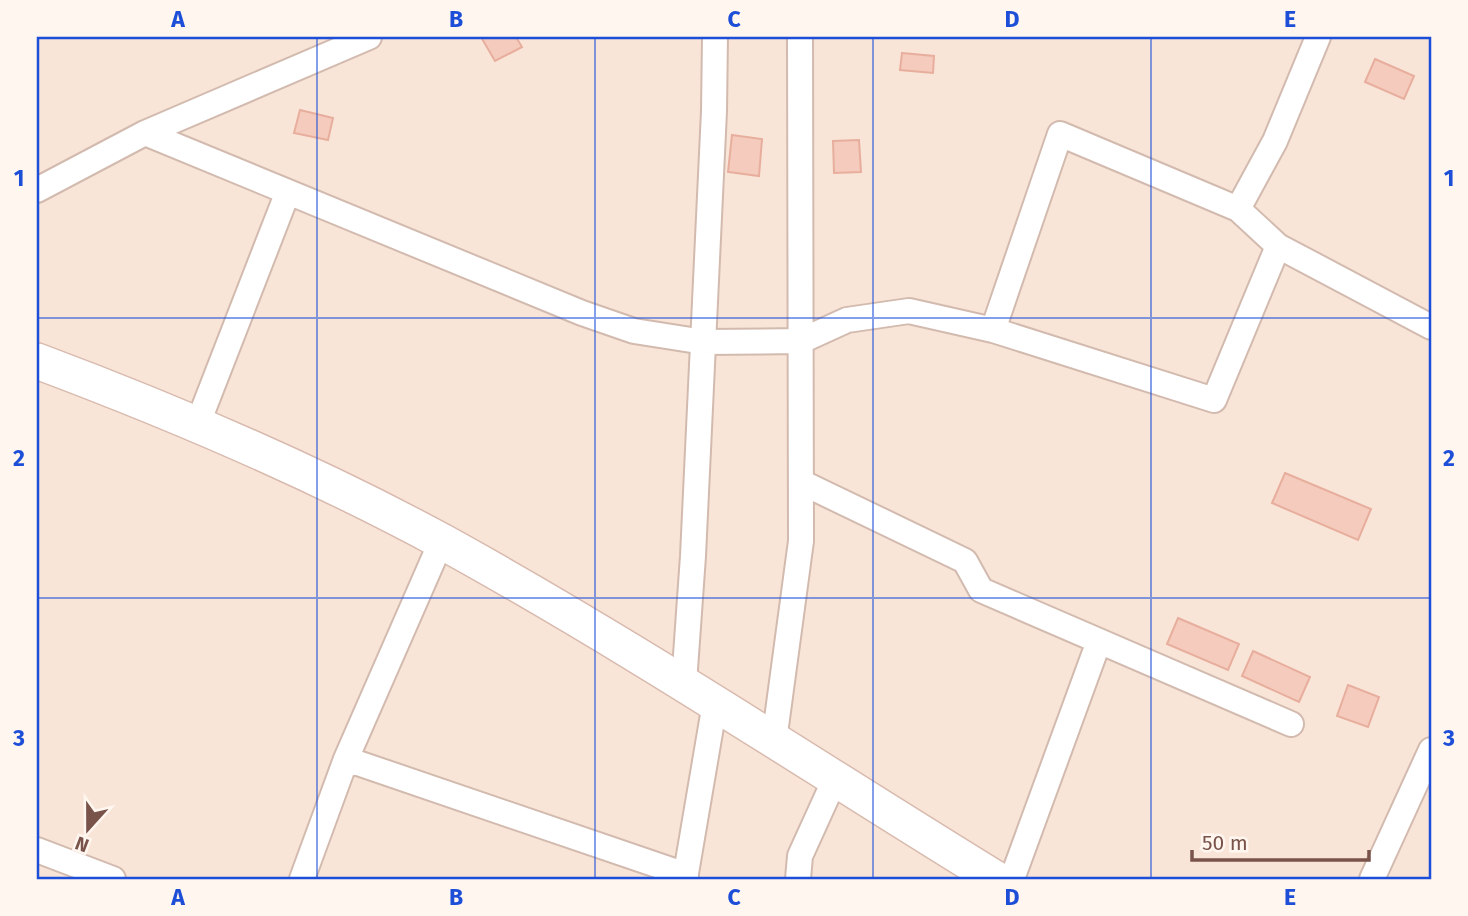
<svg xmlns="http://www.w3.org/2000/svg" width="1468" height="916" viewBox="0 0 1468 916" font-family="'Fira Sans',sans-serif">
	<rect width="100%" height="100%" fill="#fdf2e7"/>
	<path fill="#f8e5d8" d="M37,37H1431V879H37Z"/>
	<path fill="#f4cbbd" stroke="#e8ae9d" stroke-width="2" d="M481,37H516L522,47L495,61Z
		M902,53L934,56L933,73L900,70Z
		M1375,59L1414,76L1404,99L1365,82Z
		M300,110L333,118L328,140L294,133Z
		M732,135L762,139L759,176L728,172Z
		M859,140L861,172L834,173L833,141Z
		M1285,473L1371,509L1358,540L1272,503Z
		M1178,618L1239,644L1228,670L1167,644Z
		M1253,651L1310,677L1299,702L1242,676Z
		M1348,685L1379,697L1368,727L1337,716Z"/>
	<g fill="none" stroke-linecap="round" stroke-linejoin="round">
		<g stroke="#d3baaf" stroke-width="28">
			<path id="street" d="M145,133L582,313L634,331L704,342L801,341L847,320L909,311L993,330L1060,134L1238,209L1278,246L1431,327
				M37,190L145,133L369,37
				M1238,209L1275,141L1318,37
				M993,330L1214,400L1278,246
				M198,423L287,194
				M801,482L965,561L981,590L1291,724
				M684,683L693,556L714,111L715,37
				M774,741L801,541L800,37
				M346,759L686,875
				M37,850L113,879
				M302,879L346,759L441,542
				M685,879L715,703
				M798,879L800,856L835,779
				M1012,879L1099,641
				M1372,879L1431,750"/>
		</g>
		<g stroke="#d8baae" stroke-width="38">
			<path id="secondary" d="M37,361C176,413 312,471 443,542C632,646 812,766 996,879"/>
		</g>
		<use href="#street" stroke="#fff" stroke-width="24"/>
		<use href="#secondary" stroke="#fff" stroke-width="35"/>
	</g>
	<path fill="none" stroke="#1d4ed8" stroke-width="2" stroke-opacity="0.55" d="M317,37V879M595,37V879M873,37V879M1151,37V879M37,318H1431M37,598H1431"/>
	<rect width="1468" height="916" fill="none" stroke="#fff6ef" stroke-width="77"/>
	<g transform="translate(88 829) rotate(201)" stroke="#fff6ef" stroke-width="5" paint-order="stroke">
	<path d="M0-5L12 26L0 18L-12 26Z" fill="#79534a"/>
	<text y="-10" font-size="19" font-weight="bold" text-anchor="middle" fill="#79534a">N</text>
	</g>
	<path d="M1192 850v10h177v-10" fill="none" stroke="#79534a" stroke-width="3.5"/>
	<text x="1202" y="850" font-size="21" fill="#79534a" stroke="#fff6ef" stroke-width="5" paint-order="stroke">50 m</text>
	<rect x="38" y="38" width="1392" height="840" fill="none" stroke="#1d4ed8" stroke-width="2.5"/>
	<g font-size="23" text-anchor="middle" font-weight="bold" fill="#1d4ed8">
		<text x="178" y="27">A</text>
		<text x="456" y="27">B</text>
		<text x="734" y="27">C</text>
		<text x="1012" y="27">D</text>
		<text x="1290" y="27">E</text>
		<text x="19" y="186">1</text>
		<text x="1449" y="186">1</text>
		<text x="19" y="466">2</text>
		<text x="1449" y="466">2</text>
		<text x="19" y="746">3</text>
		<text x="1449" y="746">3</text>
		<text x="178" y="905">A</text>
		<text x="456" y="905">B</text>
		<text x="734" y="905">C</text>
		<text x="1012" y="905">D</text>
		<text x="1290" y="905">E</text>
	</g>
</svg>
